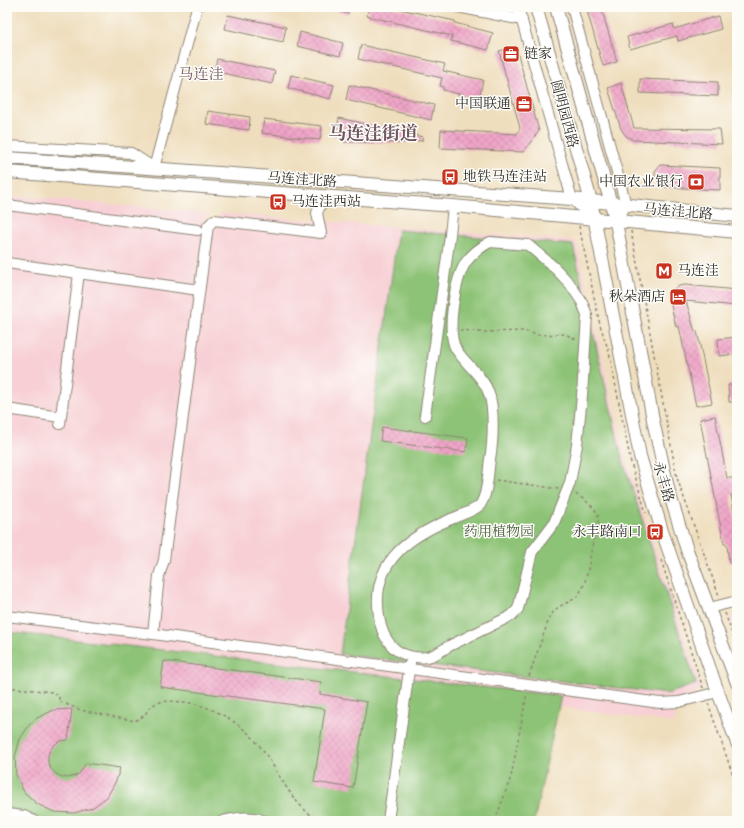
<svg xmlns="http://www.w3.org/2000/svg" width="744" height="828" viewBox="0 0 744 828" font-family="'IM FELL English','Noto Serif SC',serif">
	<defs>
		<pattern id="building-cross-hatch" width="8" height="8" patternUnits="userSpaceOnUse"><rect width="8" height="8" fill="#f0a5c8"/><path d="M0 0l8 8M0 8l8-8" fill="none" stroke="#ce8eac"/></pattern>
	</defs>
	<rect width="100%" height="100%" fill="#fdfcf7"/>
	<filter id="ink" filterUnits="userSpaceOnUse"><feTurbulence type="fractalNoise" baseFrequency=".025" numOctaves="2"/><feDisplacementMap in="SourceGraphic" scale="8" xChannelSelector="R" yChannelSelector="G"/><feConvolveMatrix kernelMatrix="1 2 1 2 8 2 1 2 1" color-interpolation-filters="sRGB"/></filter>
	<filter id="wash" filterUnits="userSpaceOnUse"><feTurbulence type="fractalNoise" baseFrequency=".012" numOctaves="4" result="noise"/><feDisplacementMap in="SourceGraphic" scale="16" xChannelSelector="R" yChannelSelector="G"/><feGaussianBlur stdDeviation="0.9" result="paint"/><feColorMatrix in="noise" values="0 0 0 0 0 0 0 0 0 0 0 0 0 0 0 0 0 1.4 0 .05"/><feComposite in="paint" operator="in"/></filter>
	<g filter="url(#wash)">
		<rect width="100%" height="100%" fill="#efdebd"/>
		<path fill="#f7cfd4" d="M7,195L207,213L204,228L209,242L221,213L576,241L625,456L701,687L676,712L674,723L559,707L534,821H7Z
			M737,608V638L730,619Z"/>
		<path fill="#8dc376" stroke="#5c7750" d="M398,230L573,245L622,458L696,684L667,694L340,654Z
			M7,632L561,696L534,821H7Z"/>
		<g id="blocks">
			<path fill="url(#building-cross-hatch)" d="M331,7H349L348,14L331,9Z
				M369,7H391L455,21V23L493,33L488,50L451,41L452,36L367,16Z
				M586,7H601L617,62L603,66Z
				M228,15L286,27L283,42L225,29Z
				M718,16L721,29L678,41L677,36L630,49L627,37L673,24L674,29Z
				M300,32L343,43L340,56L297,46Z
				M361,45L445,64L443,71L483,80L479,99L443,90V87L440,86L442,78L358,59Z
				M516,47L539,131L523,152L440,148L441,130L517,134L520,128L499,51Z
				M217,59L275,71L272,84L214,71Z
				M291,75L334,85L330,99L288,88Z
				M640,79L718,82V96L640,93Z
				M621,83L634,128L720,129L722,144L633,140L626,136L621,129L608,88Z
				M349,85L434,105L431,120L346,100Z
				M208,111L250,117L249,130L206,124Z
				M339,118L423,137L422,141L404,140V143L344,142V138L335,136Z
				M264,119L322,126L320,140L262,133Z
				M660,165L720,168V190L664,187L655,178V171Z
				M685,285L737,290V306L686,301L695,332L697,331L712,403L696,406L679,326L676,327L670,301L673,290L679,286Z
				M737,337V354L719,356L718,339Z
				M728,385H737V402H729Z
				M715,416L727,478H737V494L731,495L737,528V562L729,563L727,544H724L700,419Z
				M382,427L468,438L466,452L380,441Z
				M164,661L321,682L320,694L367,702L353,788L314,782L325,709L160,687Z
				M72,709L68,740L60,741L54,745L50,750L48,756V763L51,769L56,774L62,777L68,778L75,776L80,773L86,763L120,768L116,781L107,797L92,808L74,813L54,812L37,804L24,792L16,775L15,757L20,739L30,724L37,718L54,710Z"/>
		</g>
	</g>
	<g filter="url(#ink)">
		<use href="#blocks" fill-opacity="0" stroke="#8d8474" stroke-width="1"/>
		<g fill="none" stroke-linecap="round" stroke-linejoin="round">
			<g stroke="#8d8474" stroke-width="12">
				<path id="minor" d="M458,7L522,20
					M518,7L572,199L595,220
					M572,7L626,205L616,222
					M7,146L131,153L154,168L197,7
					M7,205L198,230
					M490,242L528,245L554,267L570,284L582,302L587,315L582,396L577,445L570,483L554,523L532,552L518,609L511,616C490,626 470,636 449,646C443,650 434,656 427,657C417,659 402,655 395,649C382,638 379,622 378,606C375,560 411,536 449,520C457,516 475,511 480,505C488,495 488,472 490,459C493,443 495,407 488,391C482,375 465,364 456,349C446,331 455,279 466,262C472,254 481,247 490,242Z
					M7,263L199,290
					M7,409L60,417
					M425,416L450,235L453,206
					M60,424L79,273
					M709,608L737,601
					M7,616L153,634L660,703L679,702L718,692
					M153,634L159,576L164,560L208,226L214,220L321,233L317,213L324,196
					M7,814L24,816L34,821
					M223,821C238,818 250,815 265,821
					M388,821L410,663"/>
			</g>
			<g stroke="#8d8474" stroke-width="14">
				<path id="major" d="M536,7L591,201L640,456L662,531L718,692L737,743
					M556,7L616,222L654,425L669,492L687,550L737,683
					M7,158L205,172L572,199L737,216
					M7,172L453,206L737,232"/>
			</g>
			<path stroke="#8d8474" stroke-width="1.5" stroke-dasharray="3 3" stroke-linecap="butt" d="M579,226L600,325L609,352L631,463L646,513
				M631,231L677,478L719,596
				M460,330L482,332L524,331L538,335L565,334L576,339
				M496,480L559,489
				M661,560L703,688
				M725,613L737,647
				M529,676L550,616C552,614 554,611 556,609C563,603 573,602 579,594C589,579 590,554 594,537C595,532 600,522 598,516C596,507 582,498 574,493
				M7,687L52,692L59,696V701L80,710L135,721C138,719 141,718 143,716C147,713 149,707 153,705C160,700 175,701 183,702C213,705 245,725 262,749C280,773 292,807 321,821
				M708,703L737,787
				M495,821L511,777L527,693"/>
			<use href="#minor" stroke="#fff" stroke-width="10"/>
			<use href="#major" stroke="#fff" stroke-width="12"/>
		</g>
	</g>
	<defs>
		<g id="office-square" transform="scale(0.9)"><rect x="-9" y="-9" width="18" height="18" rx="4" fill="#c8321e" stroke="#fdfcf7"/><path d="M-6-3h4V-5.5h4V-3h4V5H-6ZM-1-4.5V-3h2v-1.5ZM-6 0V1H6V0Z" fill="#fff"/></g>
		<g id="bus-square" transform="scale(0.9)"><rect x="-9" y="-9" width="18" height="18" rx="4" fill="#c8321e" stroke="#fdfcf7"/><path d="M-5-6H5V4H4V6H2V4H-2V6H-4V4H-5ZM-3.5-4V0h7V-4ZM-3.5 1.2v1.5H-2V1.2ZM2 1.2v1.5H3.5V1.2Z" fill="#fff"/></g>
		<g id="bank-square" transform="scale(0.9)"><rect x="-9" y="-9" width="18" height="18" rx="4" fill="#c8321e" stroke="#fdfcf7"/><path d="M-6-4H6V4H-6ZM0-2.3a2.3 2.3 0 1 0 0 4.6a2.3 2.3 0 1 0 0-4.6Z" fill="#fff"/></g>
		<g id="metro-square" transform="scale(0.9)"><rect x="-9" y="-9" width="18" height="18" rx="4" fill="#c8321e" stroke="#fdfcf7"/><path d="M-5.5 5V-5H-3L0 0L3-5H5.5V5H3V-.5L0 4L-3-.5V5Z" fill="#fff"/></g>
		<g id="hotel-square" transform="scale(0.9)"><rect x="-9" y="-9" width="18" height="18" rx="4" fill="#c8321e" stroke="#fdfcf7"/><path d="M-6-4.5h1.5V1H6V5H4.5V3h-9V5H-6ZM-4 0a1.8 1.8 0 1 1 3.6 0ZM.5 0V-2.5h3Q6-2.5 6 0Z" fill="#fff"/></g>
	</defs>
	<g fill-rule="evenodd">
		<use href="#office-square" x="511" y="54"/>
		<use href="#office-square" x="524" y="104"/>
		<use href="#bus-square" x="450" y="177"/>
		<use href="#bank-square" x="696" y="182"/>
		<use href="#bus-square" x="278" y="202"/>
		<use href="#metro-square" x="664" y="271"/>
		<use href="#hotel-square" x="678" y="297"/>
		<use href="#bus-square" x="655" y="532"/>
	</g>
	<g text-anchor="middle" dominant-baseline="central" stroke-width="3" stroke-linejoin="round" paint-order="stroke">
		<g font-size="14" fill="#2b2b2b" stroke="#fdfcf7" text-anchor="start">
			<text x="524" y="54">链家</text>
			<text x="511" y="104" text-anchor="end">中国联通</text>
			<text x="463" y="177">地铁马连洼站</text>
			<text x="683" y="182" text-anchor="end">中国农业银行</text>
			<text x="291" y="202">马连洼西站</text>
			<text x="677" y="271">马连洼</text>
			<text x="665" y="297" text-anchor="end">秋朵酒店</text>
			<text x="642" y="532" text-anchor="end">永丰路南口</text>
		</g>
		<g font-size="14" fill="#2b2b2b" stroke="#fdfcf7">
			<text transform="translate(564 114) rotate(75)">圆明园西路</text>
			<text transform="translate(302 180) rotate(4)">马连洼北路</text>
			<text transform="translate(678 212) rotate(5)">马连洼北路</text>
			<text transform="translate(663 482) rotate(74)">永丰路</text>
		</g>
		<g font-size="14" fill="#4d6045" stroke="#fdfcf7">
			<text x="499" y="532">药用植物园</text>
		</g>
		<g font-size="15" fill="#705662" stroke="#fdfcf7">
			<text x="201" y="74">马连洼</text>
		</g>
		<g font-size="18" font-weight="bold" fill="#705662" stroke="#fdfcf7">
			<text x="373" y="134">马连洼街道</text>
		</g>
	</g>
	<rect width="744" height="828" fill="none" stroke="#fdfcf7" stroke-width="24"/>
</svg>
